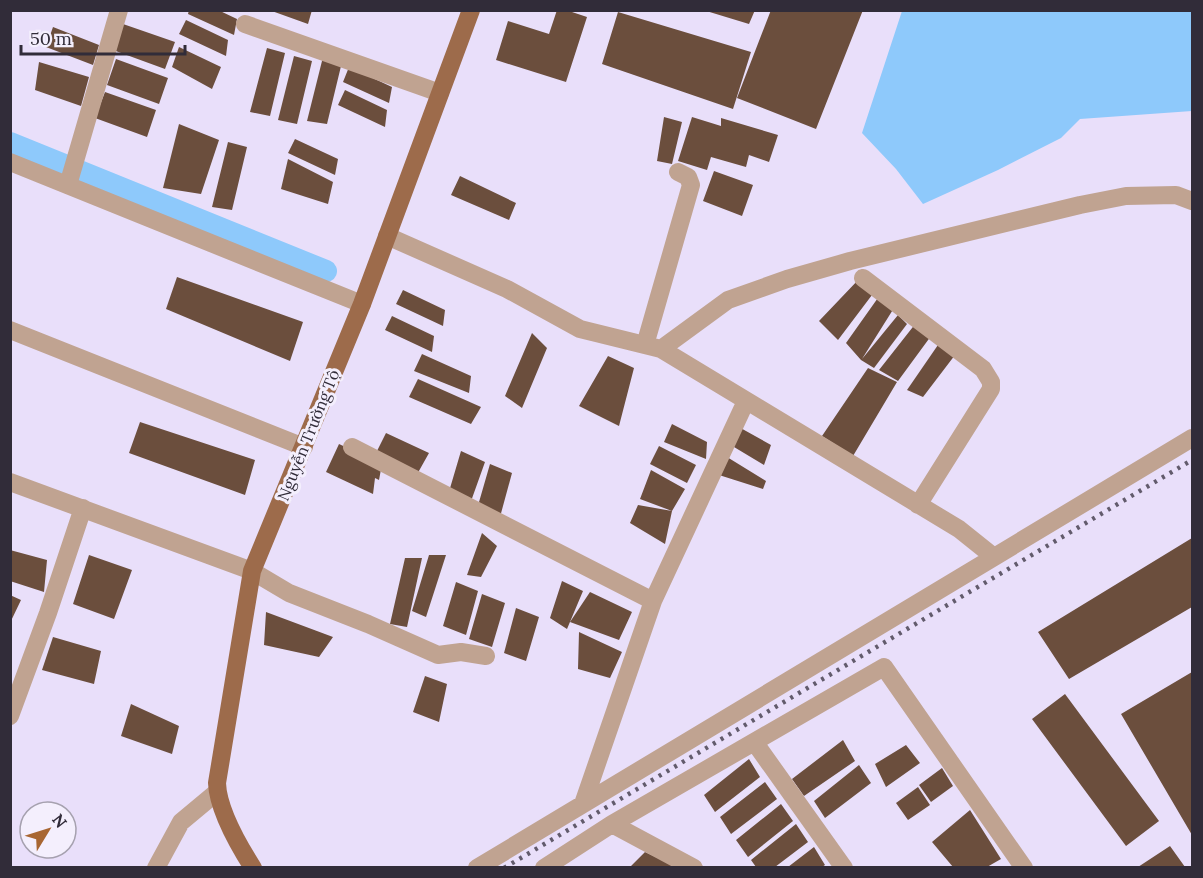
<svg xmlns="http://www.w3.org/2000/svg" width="1203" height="878" viewBox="0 0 1203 878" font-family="Lora,serif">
	<rect width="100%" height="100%" fill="#e9dffa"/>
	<path fill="#8ec9fb" d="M902,11H1192V111L1080,119L1061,138L998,170L923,204L896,169L862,133Z"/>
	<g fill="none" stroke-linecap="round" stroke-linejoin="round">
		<path stroke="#8ec9fb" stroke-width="22" d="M10,143L326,271"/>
	</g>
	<path fill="#6b4e3d" d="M189,10H218L237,19L234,35L188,14Z
		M269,10H312L308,24Z
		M557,10H566L587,17L566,82L496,60L508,21L549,34Z
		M703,10H755L749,24Z
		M771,10H863L816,129L737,98Z
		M618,12L751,52L733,109L602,64Z
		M186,20L228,40L226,56L179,34Z
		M123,24L175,42L165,69L113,50Z
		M53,27L99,45L93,65L46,47Z
		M179,47L221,67L212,89L172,67Z
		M267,48L285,53L270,116L250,112Z
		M294,56L312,61L297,124L278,120Z
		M323,57L342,62L327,124L307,121Z
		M116,59L168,78L159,104L107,85Z
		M39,62L89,77L81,106L35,90Z
		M349,67L392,87L389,103L343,82Z
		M345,90L387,110L385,127L338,105Z
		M105,92L156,110L147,137L95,118Z
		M664,117L682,122L672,164L657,161Z
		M692,117L721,126V118L778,135L769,162L749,155L746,167L711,157L707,170L678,161Z
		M179,124L219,140L201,194L163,188Z
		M295,139L338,159L335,175L288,153Z
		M228,142L247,147L232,210L212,207Z
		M288,159L333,182L328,204L281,189Z
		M714,171L753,185L742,216L703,201Z
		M460,176L516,203L509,220L451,195Z
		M177,277L303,322L290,361L166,309Z
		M860,278L875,291L838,340L819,321Z
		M403,290L445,310L443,326L396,304Z
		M880,295L894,308L862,359L898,315L907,324L874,368L861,360L846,343Z
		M392,316L434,336L432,352L385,330Z
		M916,323L931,336L898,381L879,370Z
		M532,333L547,348L522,408L505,396Z
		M940,342L955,355L923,397L907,390Z
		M422,354L471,376L469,393L414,371Z
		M608,356L634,368L619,426L579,406Z
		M868,368L897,382L853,456L822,436Z
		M418,379L481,407L471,424L409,397Z
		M140,422L255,460L245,495L129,453Z
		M672,424L707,442L706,459L664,442Z
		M737,426L771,445L764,465L729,444Z
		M386,433L429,453L415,478L377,451Z
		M339,444L382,464L379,480L375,478L373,494L326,472Z
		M659,446L696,465L687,483L650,464Z
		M461,451L485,462L470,504L448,495Z
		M727,457L766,481L763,489L719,475Z
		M490,464L512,473L500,517L477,509Z
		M651,470L685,489L672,511L640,499Z
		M638,505L672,511L665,544L630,523Z
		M482,533L497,546L481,577L467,575Z
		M1192,538V607L1069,679L1038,632Z
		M10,550L47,560L44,592L10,581Z
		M89,555L132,570L114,619L73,604Z
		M429,555H446L426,617L412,611Z
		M405,558H422L407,627L390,624Z
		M562,581L583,591L567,629L550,618Z
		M456,582L478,591L466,635L443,626Z
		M590,592L632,612L619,640L570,622Z
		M482,594L505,603L492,647L469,639Z
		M10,595L21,600L10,623Z
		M516,608L539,617L526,661L504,653Z
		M266,612L333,637L319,657L264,645Z
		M579,632L622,652L610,678L578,669Z
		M53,637L101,651L94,684L42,670Z
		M1192,672V835L1121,714Z
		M425,676L447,684L439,722L413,712Z
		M1065,694L1159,821L1126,846L1032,719Z
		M131,704L179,726L172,754L121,736Z
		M843,740L855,761L804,796L792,779Z
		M906,745L920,763L886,787L875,764Z
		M749,759L760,777L715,812L704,795Z
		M859,765L871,783L825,818L814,801Z
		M942,768L953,786L931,802L919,785Z
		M765,782L777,799L731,834L720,817Z
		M918,787L930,805L908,820L896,803Z
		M781,804L793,821L748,857L736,840Z
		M970,810L1001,859L987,867H953L932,842Z
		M796,824L808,842L775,867H756L751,860Z
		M1170,846L1185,867H1138Z
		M814,847L825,865L822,867H788Z
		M645,852L677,867H630Z"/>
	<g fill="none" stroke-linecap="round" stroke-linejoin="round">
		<path stroke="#c0a391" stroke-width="18" d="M245,24L440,93
			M10,162L362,304
			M68,185L119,10
			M387,236L507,289L580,329L661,349L959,529L994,557
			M863,278L983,369L991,382V389L918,505
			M10,330L304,447
			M645,345L691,185L688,177L678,172
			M661,349L728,300L787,279L850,261L1080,205L1126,196L1176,195L1192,201
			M352,447L653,601
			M10,482L252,571L289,593L368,624L438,655L461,652L486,656
			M10,716L48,613L83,508
			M755,743L844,868
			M583,804L653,601L746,401
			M612,824L694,868
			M156,868L181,822L217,792
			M477,868L1192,438
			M544,868L612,824L884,667L1024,868"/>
		<path stroke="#9d6b4b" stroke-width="18" d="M253,868C239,846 218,809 217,783L252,571L362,304L471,10"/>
		<path stroke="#625b6c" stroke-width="4.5" stroke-dasharray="3 6" stroke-linecap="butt" d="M504,868L1192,460"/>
	</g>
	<g text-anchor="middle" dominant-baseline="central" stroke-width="6" stroke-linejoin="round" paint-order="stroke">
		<g font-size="16" fill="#312c39" stroke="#f4effd">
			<text transform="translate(308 435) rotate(-68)">Nguyễn Trường Tộ</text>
		</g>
	</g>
	<rect width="1203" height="878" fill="none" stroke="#312c39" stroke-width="24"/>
	<g transform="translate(48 830) rotate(52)"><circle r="28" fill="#f4effd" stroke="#a6a1af" stroke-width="1.5"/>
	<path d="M0-4.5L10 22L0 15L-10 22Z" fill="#a86632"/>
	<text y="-9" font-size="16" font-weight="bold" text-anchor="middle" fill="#312c39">N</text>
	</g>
	<path d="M21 45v9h164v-9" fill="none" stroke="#312c39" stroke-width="3"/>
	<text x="30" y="45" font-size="18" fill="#312c39" stroke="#f4effd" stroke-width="4.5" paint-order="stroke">50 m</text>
</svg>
